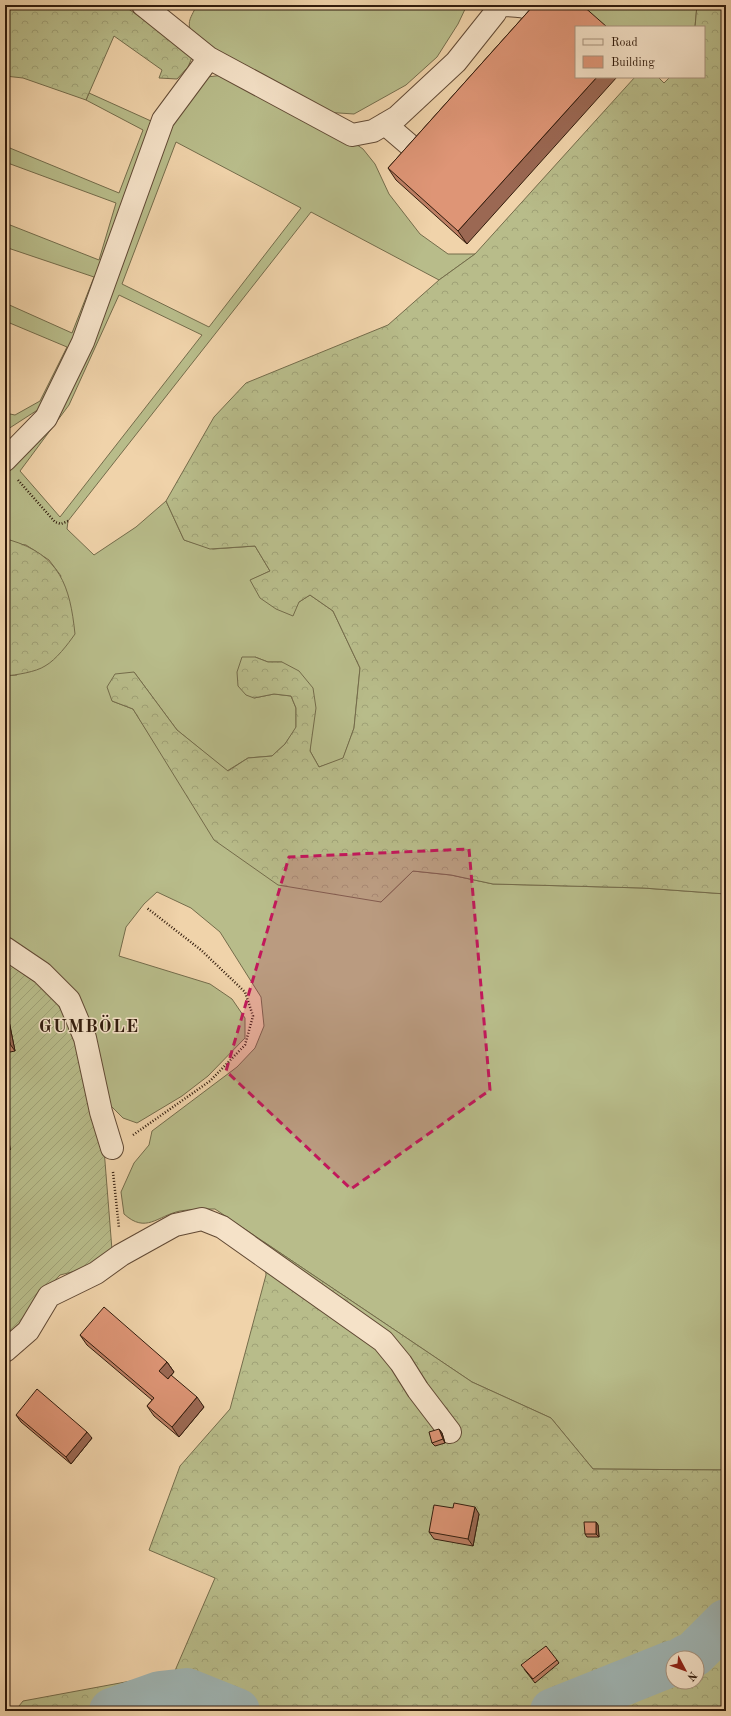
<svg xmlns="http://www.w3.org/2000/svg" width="731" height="1716" viewBox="0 0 731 1716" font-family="'Old Standard TT',serif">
	<defs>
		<pattern id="forest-crowns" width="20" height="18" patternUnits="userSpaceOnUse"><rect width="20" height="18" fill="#b8bc8a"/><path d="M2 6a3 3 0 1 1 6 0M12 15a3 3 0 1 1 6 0" fill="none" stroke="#9fa176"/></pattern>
		<pattern id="garden-furrows" width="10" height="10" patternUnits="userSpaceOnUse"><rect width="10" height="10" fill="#b8bc8a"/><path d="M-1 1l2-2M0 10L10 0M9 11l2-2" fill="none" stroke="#9fa176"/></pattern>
	</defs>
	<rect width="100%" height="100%" fill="#f0d3aa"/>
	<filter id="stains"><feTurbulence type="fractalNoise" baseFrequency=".005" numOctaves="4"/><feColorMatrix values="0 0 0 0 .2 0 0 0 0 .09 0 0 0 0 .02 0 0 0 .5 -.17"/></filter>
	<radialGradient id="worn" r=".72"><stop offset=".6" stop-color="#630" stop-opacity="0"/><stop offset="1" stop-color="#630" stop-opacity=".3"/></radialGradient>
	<path fill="#b8bc8a" stroke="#746c4b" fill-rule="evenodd" d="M197,5H467L458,24L437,57L406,85L354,114L324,112L194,39C186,22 189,21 197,5Z
		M578,5H697L695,27H602Z
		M224,75L337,131L363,149L375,164L389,194L420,234L448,254H475L439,280L311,212L68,521L67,529L94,555L136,527L166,501L184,540L213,549L255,546L270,571L251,580L299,602L310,595L333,611L360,668L354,728L343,759L319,767L310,751L311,737L282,662H268L255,657L254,698L274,694L291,696L296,708V728L285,744L272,756L248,758L227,771L177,730L134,672L112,701L133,709L166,761L381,902L413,871L451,875L493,884L643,888L726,894V1470L593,1469L551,1418L472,1382L215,1209C204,1209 191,1209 180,1211C157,1216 146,1234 124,1214L121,1192L134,1163L149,1145L152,1131L237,1067L255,1048L264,1026L261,997L220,932L191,908L157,892L144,904L126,927L119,956L210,984L232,999L245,1018V1038L208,1076L182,1096L137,1123L123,1118L108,1103L51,993L5,961V676L17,675L61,576L49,560L26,545L5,542V469L37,434L164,135L207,77ZM176,142L301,208L209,327L122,284ZM119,295L202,335L60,517L20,471L69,405Z
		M89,93L151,121L87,321L39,409L5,431V413L15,415L40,401L67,347L5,321V303L72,333L94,277L5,247V223L99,260L116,203L5,162V146L119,193L143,130L86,100Z"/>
	<path fill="url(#forest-crowns)" stroke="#746c4b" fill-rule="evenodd" d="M5,5H123L193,55L188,67L177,79L159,78L162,70L114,36L86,100L23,78L5,76Z
		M697,5H726V894L643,888L493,884L451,875L413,871L381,902L278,885L214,840L133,709L112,701L107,687L115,674L134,672L177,730L228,771L248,758L272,756L285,744L296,727V708L291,696L274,694L254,698L246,695L238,686L237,672L242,657H255L268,662H282L299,671L313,688L316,708L310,751L319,767L343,758L354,728L360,668L333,611L310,595L299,602L293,616L276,609L260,598L250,580L270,571L255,546L210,549L184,540L166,501L214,417L246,383L388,325L439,280L475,254L635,77H658L664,83L670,77H704V27H695Z
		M10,540C60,555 70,586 75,634C68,644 56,660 45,666C36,672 16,675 5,676V542Z
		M264,1242L472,1382L551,1418L593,1469L726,1470V1711H15L23,1701L174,1673L215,1578L149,1550L180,1466L230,1409L266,1275ZM673,1658H697V1682H673Z"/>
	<path fill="url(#garden-furrows)" stroke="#746c4b" d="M5,961L51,993L72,1028L104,1149L112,1250L84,1269L60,1275L40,1297L15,1330L5,1336Z"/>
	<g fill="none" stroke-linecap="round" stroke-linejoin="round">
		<path stroke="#9fb5b4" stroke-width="46" d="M685,1658L694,1654L726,1622
			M112,1711L160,1694L187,1691L237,1711
			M553,1711L673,1663"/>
		<g stroke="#614934" stroke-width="24">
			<path id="minor" d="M143,5L209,58L352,135L373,131L397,117L456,62L495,13L499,5
				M498,5C517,5 529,5 543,17
				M385,124L420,154
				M5,460L46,418L83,342L163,120L209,58
				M5,948L42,973L69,1000L85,1038L101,1112L112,1148
				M5,1351L28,1331L49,1296L96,1273L121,1255L175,1225L202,1219L222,1227L383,1341L401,1363L418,1390L450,1432"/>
		</g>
		<path stroke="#311b0c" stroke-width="2.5" stroke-dasharray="1 2" stroke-linecap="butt" d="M18,480L55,522L61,524L68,521
			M133,1135L210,1081L245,1045L253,1016L245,992L201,950L147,908
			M113,1172L119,1228"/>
		<use href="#minor" stroke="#f5e2c8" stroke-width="22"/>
	</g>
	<path fill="#bf8065" stroke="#311b0c" d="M534,5L467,244L396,180L388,168Z
		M5,1008L7,1011L15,1051L5,1053Z
		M5,1108L6,1109L10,1150L5,1151Z
		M80,1335L167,1362L174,1372L168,1379L204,1407L179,1437L154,1416L147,1406L152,1400L87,1345Z
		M16,1415L92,1438L71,1464L21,1422Z
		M439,1429L442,1433L445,1443L435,1446L432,1443Z
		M453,1508L479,1514L473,1546L434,1539L429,1532Z
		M596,1522L598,1525L599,1537H587L585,1534Z
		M557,1660L559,1663L535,1683L524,1669Z"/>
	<path fill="#9b6853" stroke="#311b0c" d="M597,77H617L467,244L458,231Z
		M5,1008L7,1011L15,1051L10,1044L5,1019Z
		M5,1108L6,1109L10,1150L6,1144L5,1138Z
		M167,1362L174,1372L166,1381L159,1371Z
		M197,1397L204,1407L179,1437L172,1427Z
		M439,1429L442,1433L445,1443L443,1439Z
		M87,1432L92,1438L71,1464L66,1457Z
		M475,1507L479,1514L473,1546L468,1539Z
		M596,1522L598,1525L599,1537L596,1534Z"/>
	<path fill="#de9576" stroke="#311b0c" d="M534,5H582L607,27H576V77H597L458,231L388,168Z
		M5,1019L10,1044L5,1045Z
		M104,1307L167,1362L159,1371L168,1379L171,1375L197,1397L172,1427L147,1406L154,1398L80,1335Z
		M37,1389L87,1432L66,1457L16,1415Z
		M439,1429L443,1439L432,1443L429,1432Z
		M454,1503L475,1507L468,1539L429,1532L434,1505L453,1508Z
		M584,1522H596V1534H585Z
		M546,1646L557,1660L533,1679L521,1665Z"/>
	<path fill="#c2185b" fill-opacity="0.2" stroke="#c2185b" stroke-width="3" stroke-dasharray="8 5" stroke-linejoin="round" d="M469,849L490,1090L351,1189L226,1071L289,857Z"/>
	<g text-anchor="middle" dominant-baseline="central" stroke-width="3" stroke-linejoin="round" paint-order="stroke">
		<g font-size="18" font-weight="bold" letter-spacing="1" fill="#311b0c" stroke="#f5e2c8">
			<text x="89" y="1027">GUMBÖLE</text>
		</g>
	</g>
	<rect width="731" height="1716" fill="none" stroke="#f0d3aa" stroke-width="20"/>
	<rect x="6" y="6" width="719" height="1704" fill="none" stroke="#311b0c" stroke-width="2"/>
	<rect x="10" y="10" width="711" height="1696" fill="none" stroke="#311b0c"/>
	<rect x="575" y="26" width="130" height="52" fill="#f5e2c8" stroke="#a7927d"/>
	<rect x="583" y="39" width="20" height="6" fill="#f5e2c8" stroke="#a7927d"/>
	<text x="611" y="46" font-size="12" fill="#311b0c">Road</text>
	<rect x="583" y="56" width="20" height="12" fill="#de9576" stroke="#a7927d"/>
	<text x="611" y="66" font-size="12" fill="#311b0c">Building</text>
	<g transform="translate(685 1670) rotate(131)"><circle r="19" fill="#f5e2c8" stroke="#a7927d"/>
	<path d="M0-3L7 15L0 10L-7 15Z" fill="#8f2418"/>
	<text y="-6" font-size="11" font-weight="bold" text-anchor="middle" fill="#311b0c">N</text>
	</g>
	<rect width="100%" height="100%" filter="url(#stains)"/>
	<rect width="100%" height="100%" fill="url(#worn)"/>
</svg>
